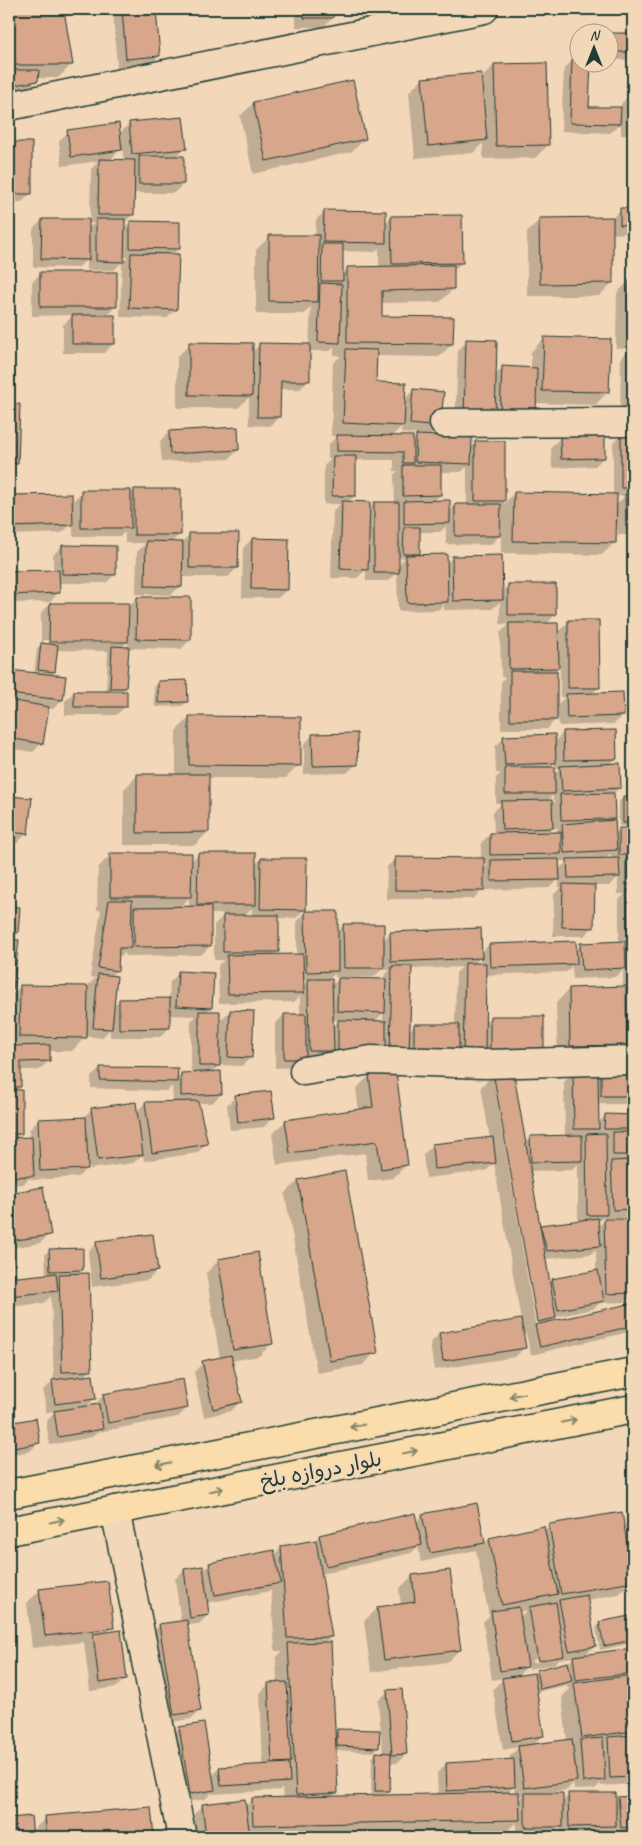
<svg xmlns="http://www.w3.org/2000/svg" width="642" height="1846" viewBox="0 0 642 1846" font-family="Caveat,'Playpen Sans Arabic',sans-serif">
	<rect width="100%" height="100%" fill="#f2d7b9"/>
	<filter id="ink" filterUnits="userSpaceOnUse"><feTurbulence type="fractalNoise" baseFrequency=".02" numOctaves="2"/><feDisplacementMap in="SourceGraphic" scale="10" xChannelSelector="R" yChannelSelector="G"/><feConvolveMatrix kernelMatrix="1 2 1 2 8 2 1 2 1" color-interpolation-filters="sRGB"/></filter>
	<g filter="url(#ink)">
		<path fill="#0003" fill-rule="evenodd" d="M9,9L63,11L71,65L58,78H37L36,81L27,90L9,93Z
			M115,9H155L159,56L150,65L117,68L113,11Z
			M296,9H332V18L323,27H296Z
			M364,9H391V17L364,26Z
			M610,34H633V55L628,60H610Z
			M573,60L588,108H621V104L630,94H633V135H621V122L610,133L561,131L564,69Z
			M494,65L548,145L535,158L483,159V143L473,153L415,158L409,92L422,79L480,74V80Z
			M254,103L365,139L351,152L253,174L240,116Z
			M129,124L185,148L176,157L183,184L174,193H133V214L124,223V229L130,222L178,249L172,255L176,309L167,318L120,317L122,262L114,270H87V259L78,268L33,267V229L42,220H90L91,169L99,161L62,166L59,141L68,132L119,134ZM122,148L124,161L110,160ZM88,223H94L88,229ZM123,257H128L123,262Z
			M9,143H31V193L22,202H9Z
			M633,209V233L611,234L612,283L599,296H527V232L540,219L612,218L621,210Z
			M325,211L385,224L392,217L462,262L453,271V289L440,302L381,303V317L452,344L439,357L376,356L375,383L404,400L414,390L439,426L429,437L471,448L476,442H504V504L514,493L613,495V443L622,434H633V535H618L617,524H615V542L602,555L501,553V534L490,545L446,544V526L440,532H419L418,553L416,556L446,564L453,557L501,592L509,585L555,615L546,624L557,633L568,622L598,688L592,694L623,715L614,724L559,726L558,717L547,729H501V682L505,677H501L500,633L510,624H500V602L492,609L444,610V604L438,610L398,611L397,572L389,581H366V570L357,578H331L333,511L340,504H324V466L331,459H328V445L337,436H331L333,363L341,356L334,355V347L330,351H309V380L300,389H279V417L270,426L249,425V397L238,408H177V357L190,344L252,352L259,345H309L311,307L304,314H256V250L269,237H315L316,220ZM379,248V268H348L342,275V251L375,252ZM402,426L401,433L424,435V437H416L412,441L391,437ZM355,460H394V471H398L394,475L395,503H374L368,509L348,502L355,496ZM467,467V505H456L449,511L433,502L440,495V472H461ZM616,496H625L616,505ZM398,532H400V541L398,540ZM398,557L405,558L398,565ZM560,666V697H565L556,706L553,673Z
			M41,273L116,306L106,316L113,344L104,353H63V325L73,315L32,316V282Z
			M630,280H633V422H620L621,357L629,349L616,348L617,293Z
			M544,338L608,392L595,405L535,403L455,426L458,350L467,341L495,375L503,368L531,369V352Z
			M9,405L19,406L17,463L9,471Z
			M169,432L238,450L229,459L162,462L160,441Z
			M560,438L604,457L595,466L552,468L551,447Z
			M134,490L180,534L171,543H181L190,534L237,568L228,577H181L180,586L171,595L136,594L137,552L146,543H125V532L120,536H73V523L62,533L9,535V497L70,495L71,503L82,492L130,495Z
			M252,539L287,589L278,598H242L243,548Z
			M62,546L115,574L106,583H59V592L50,602L9,603V573L53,571V555Z
			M137,598L190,640L181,649L128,648V641L121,648L125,688L121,692L126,706L116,715H65V701L74,692H106L108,651L56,650L54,672L50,676L62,700L53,709L48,708L42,743L33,752L9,748V671L34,674L37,649L41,645V613L50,604L127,608ZM43,640L120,641V643H43Z
			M158,682L187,702L182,706L155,707L154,687Z
			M189,718L299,765L286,778H208V832L195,845H124V789L137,776L176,775V731Z
			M564,732L616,758L609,765L619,788L613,794V818L610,822L615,834L620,829H633V943L624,944V970L633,963V995H625L626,1044L613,1058L558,1059L556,1003L569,989L623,988V970L615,977L573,979L572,966L566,972L485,975L484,1023L490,1017L542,1057L275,1068V1024L284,1015H300V996L294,1002L219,1003L218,965L224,960H214V925L225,914H209L210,946L201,955L125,956V952L121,956H117V970L110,976L113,1007L119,1001L169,1000L170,982L179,973L211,1007L206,1012L219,1031H221V1020L230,1011L251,1057L242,1066L219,1065L211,1073L221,1094L212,1103H198L206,1144L197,1153L144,1161L143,1154L133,1163L90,1169L89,1166L78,1177L31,1180V1177L23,1184L9,1185V998L21,986L88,992L89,984L96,978L90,977L101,910H97L98,868L111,854L190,862L199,854L255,865L261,859L305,909L296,918H278V951L273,955H297V922L306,912L337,932L344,925L383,940L391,933L481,953L489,945L575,950L581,944L619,942V900L625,894H618V877L609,886H594L593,927L584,936H553L554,894L562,887H559V879L549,888L483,890L473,899H386L387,867L396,858L481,859V843L490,834H494L493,812L502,803H496V778L501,773H496L495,747L504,738L554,742ZM555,762V768H549ZM554,768H560L554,774ZM553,795V800H556L551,805L546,802ZM559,828L554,833H546L551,829ZM611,854V859H605ZM558,861H568L558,870ZM489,863L482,870L483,864ZM189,898V908H179ZM252,908V916H244ZM480,958L481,965L474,964ZM462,967L456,973L455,1025H415L409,1031L410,969ZM383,968V970H390L384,976V980L350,979V977H374ZM335,973V977H341L331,986L328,980ZM302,980H309L303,987ZM383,1013V1022H374ZM168,1015L196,1016L191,1021V1074H181L176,1079L101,1068L91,1077V1088L167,1091L172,1086L173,1103H145L136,1112L92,1109L83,1118L38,1120L29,1130L30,1138L16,1139L21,1133L15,1091L20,1086V1070H39L49,1061V1051H72L86,1036L102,1038L110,1029V1037H160L169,1028ZM332,1020H340L332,1028Z
			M313,735L356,764L347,773L304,774V744Z
			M9,797L31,799L26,834L17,843L9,842Z
			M623,797H633V826H619V802Z
			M9,908H18L16,933L9,940L12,990L9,993Z
			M633,1067V1104H597L598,1123L605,1116H633V1163H631L633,1210V1331L531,1355L526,1334H522L524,1348L515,1357L434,1370L430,1343L439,1334L521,1321L494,1163L486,1171L426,1178L423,1155L432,1146L490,1139L481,1087L494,1074L524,1143L531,1137L565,1136L564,1082L573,1073ZM494,1082H496L539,1327L536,1328ZM578,1164V1221L541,1226L539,1227L529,1171L572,1170ZM630,1211V1220L604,1221L598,1227L597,1223L604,1216V1218H623ZM596,1249V1272L552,1280L549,1283L545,1259L591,1254ZM632,1295V1304L550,1323L555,1317L593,1309L600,1303L625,1302Z
			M369,1076L406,1165L393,1178L368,1181L365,1153L277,1165L272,1134L286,1121L359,1111L356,1089Z
			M236,1096L273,1117L264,1127L230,1130L227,1105Z
			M298,1181L376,1352L363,1365L317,1373L285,1194Z
			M42,1189L50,1234L40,1243L9,1248V1194Z
			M97,1243L157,1271L148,1280L92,1287L88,1252Z
			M50,1250L82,1269L77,1274L91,1370L84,1377L94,1399L86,1407L94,1406L103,1395L182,1381L187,1408L178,1417L98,1432L92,1437L50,1445L46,1422L56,1411L46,1412L43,1390L54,1381L51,1296L44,1303L9,1307V1262H13L15,1276L12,1279L46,1276L45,1254Z
			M219,1260L272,1343L259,1356L231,1361L240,1402L231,1411L204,1417L194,1372L203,1363L220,1359L206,1273Z
			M35,1419L39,1442L30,1451L9,1455V1424Z
			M476,1505L484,1544L489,1539L543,1528L544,1531L550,1525L628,1557L633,1552V1601L631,1583L619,1594L587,1600L595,1646L584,1656L633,1649V1784L601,1786V1783L595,1789L574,1790L573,1783L567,1790L545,1793V1794L562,1802L569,1795L615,1802L619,1798L633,1797V1835L613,1837L612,1829L606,1835L560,1836V1827L553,1835H516V1822L505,1833H481V1837H452L455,1834L197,1837L194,1814L203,1805L245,1807L253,1799L283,1798L282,1788L280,1790L212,1794V1792L205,1799L181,1803L170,1737L179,1728L212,1776L220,1768L263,1766L260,1693L269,1684H277L276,1658L283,1651H275L271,1591L206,1603L208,1615L199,1624L187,1625L200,1710L191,1719L165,1723L151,1634L160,1625L181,1622L175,1579L184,1570L202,1572L210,1564L274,1555L282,1547L314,1542L319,1536L416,1522L423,1515ZM418,1547L421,1562L476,1550L489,1616L483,1622L492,1680L504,1678L493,1689L503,1750L519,1747L510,1756V1760L446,1764L437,1773L438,1795L383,1796L389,1791V1763H397L406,1754L388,1691L378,1701L383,1754L376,1753L372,1758L371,1796L332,1797L336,1792L334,1750L374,1752L378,1747L338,1730L334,1734L325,1643L331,1637L320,1574L411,1553ZM527,1610L519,1618L518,1612ZM555,1656V1659L532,1663V1660ZM574,1657L567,1664L536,1671L533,1674L516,1677L529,1665V1669L554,1664L559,1659ZM567,1685V1688H571L562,1697L567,1741L533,1745L543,1735L536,1692ZM514,1786L515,1793L507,1794ZM524,1795L518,1801V1796Z
			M449,1571L460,1649L447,1662L371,1672L364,1621L378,1608L401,1605L399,1589L412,1576Z
			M40,1590L112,1627L107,1633L126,1678L117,1687L90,1691L84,1642L32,1648L27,1603Z
			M9,1605L13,1645L9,1649Z
			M600,1623L633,1640L628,1644L600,1650L596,1628Z
			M150,1808L152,1837H9V1819L29,1817L31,1832L46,1818Z"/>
		<path fill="#d8a68b" stroke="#1f3d34" d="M9,9L64,10L73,65H9Z
			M122,9H156L160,56L126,59Z
			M305,9H333V18H304Z
			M373,9H392V18H373Z
			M610,33H633V52H610Z
			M572,59H580V62H591L589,107H621L620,124L570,123Z
			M547,63L549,145L496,146L494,64Z
			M9,70H39L38,81L9,86Z
			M481,73L487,140L428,146L422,78Z
			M353,80L366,139L266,161L253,102Z
			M630,93H633V126H630Z
			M183,117L187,149L132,154L129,122Z
			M119,123L122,150L71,157L67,130Z
			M9,142H32V194H9Z
			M139,156H184V184H139Z
			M99,159L135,160L134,215H98Z
			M620,208H633V225H620Z
			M324,210L386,211V243L323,242Z
			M462,215L463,263L392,264L391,216Z
			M613,217V283L540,284L539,218Z
			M42,219H89V260L41,259Z
			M96,219H125L124,262L96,261Z
			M130,221L180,222V249L130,248Z
			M269,235H319L318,302L269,301Z
			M322,244H343V281H321Z
			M131,253L179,254L177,310L129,308Z
			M454,265V289L382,291V316L454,317L453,344L347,343V267Z
			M40,272H117V307H40Z
			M629,279H633V336H628Z
			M320,283L342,284L340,343L318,342Z
			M72,315H115V344H72Z
			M544,337L611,339L609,392L542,391Z
			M466,339L497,340L495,418L464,417Z
			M189,342L253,343L252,396L189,395Z
			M259,343L310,344V381H281L280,417H257Z
			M346,349L377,350L376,382L406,383L404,426L343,423Z
			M502,366L537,368L536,414L500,413Z
			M413,389L444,392L440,427L410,424Z
			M9,404H20L18,464H9Z
			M238,427L239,450L170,454L169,431Z
			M621,433H633V488H621Z
			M337,435L413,436V463H403V452L337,451Z
			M416,435L472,437L471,464L415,462Z
			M605,435V458L561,459L560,436Z
			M475,441H505V501H475Z
			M333,456H356V496H332Z
			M403,465H441V495L403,496Z
			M134,489H181V535H134Z
			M81,490H131V528H81Z
			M514,492L617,494L616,543L513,541Z
			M72,494L73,525L9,527V495Z
			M625,494H633V527H626Z
			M450,500V523L404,524V501Z
			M342,501L370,502L368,570L340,569Z
			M374,502H399V573H374Z
			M455,504H501L500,536H455Z
			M404,527H420V554H403Z
			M189,533H239L238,568H189Z
			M252,538L289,539L288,590L251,589Z
			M146,541L183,542L182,587L145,586Z
			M62,545L116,546V575L62,574Z
			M447,554L448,602L407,603L406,555Z
			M502,555L503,600L453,601L452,556Z
			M59,570L60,593L9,595V571Z
			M508,584H556V615H508Z
			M137,597H191V640L136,639Z
			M50,603H129L128,642H49Z
			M568,620H599L600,688H568Z
			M509,623H558L559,668L509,669Z
			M41,643L58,645L55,672L38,670Z
			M112,646L129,647L126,688H110Z
			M9,670L66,676L63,700L9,694Z
			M510,671H557V720H510Z
			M187,680L188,702L158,703V681Z
			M74,691H127V707H74Z
			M623,692L624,716L567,718L566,694Z
			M9,700L49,707L43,744L9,738Z
			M189,716L301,717V766L189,765Z
			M616,730L617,759L564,760L563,731Z
			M357,733L358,765L313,766L312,734Z
			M555,734L556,763L505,765L503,736Z
			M620,763L621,788L562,791L560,766Z
			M505,767H555V794H505Z
			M137,774H209V832L137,833Z
			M614,793L615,819L561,820L560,794Z
			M9,796L32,798L28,834L9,832Z
			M623,796H633V822L623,823Z
			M552,800L553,828L502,830L501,801Z
			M615,820L617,850L564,853L562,824Z
			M619,828H633V855H619Z
			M561,832V854L490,855V833Z
			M110,853H192L191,897H110Z
			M198,853H256V905H197Z
			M395,857L484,858V891L395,890Z
			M261,858H307L306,910L260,909Z
			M619,858L620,877L568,878L567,859Z
			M626,858H633V885H626Z
			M559,859L560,880L491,881V860Z
			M563,884L595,885L594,928L562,927Z
			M627,890H633V935H628Z
			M109,900H132L131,948H119L118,971L98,968Z
			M9,906L20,907L18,933H9Z
			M211,906V946L134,947V907Z
			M305,911H338V971L306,972Z
			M223,915H279V952H223Z
			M343,924H384V968H344Z
			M481,928L482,958L391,962L390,932Z
			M9,939L19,940L13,990H9Z
			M576,941L577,964L490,967L489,944Z
			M625,941L626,968L582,970L580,943Z
			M303,954L304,993L228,994L227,955Z
			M631,962H633V986H631Z
			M465,963H486L485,1057L463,1056Z
			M392,966H412L409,1052L390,1051Z
			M178,971L214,973L212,1008L176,1006Z
			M98,974L117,976L112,1029L93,1028Z
			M338,978L386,979L385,1013L337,1011Z
			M308,979H332L334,1051H309Z
			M20,985L88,986L87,1038L19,1037Z
			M626,986L627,1045L570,1046L569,988Z
			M170,998V1028L119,1029V999Z
			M230,1010L254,1011L252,1058L228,1057Z
			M199,1011H220V1066H199Z
			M284,1014H306V1059H284Z
			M490,1016H544V1057H490Z
			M338,1020L386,1021V1052L338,1051Z
			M414,1024H459V1056L414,1055Z
			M50,1045V1061L21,1062V1087H9V1046Z
			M601,1066H633V1096H601Z
			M100,1067L178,1068L177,1082L100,1080Z
			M513,1069L556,1318L537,1322L493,1072Z
			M221,1071L222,1094L181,1096V1073Z
			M396,1071L408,1165L381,1169L377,1141L290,1153L285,1120L373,1107L369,1075Z
			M598,1071L599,1129H574L573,1072Z
			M9,1089L22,1090V1134H9Z
			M271,1091L275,1118L238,1122L235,1095Z
			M198,1101L208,1144L152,1153L145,1102Z
			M136,1102L143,1155L98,1160L91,1108Z
			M605,1114L633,1115V1129H604Z
			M86,1117L88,1169L40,1171L38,1119Z
			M613,1132H633V1155H613Z
			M606,1133L607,1215H587L586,1134Z
			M582,1135V1161L531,1162L530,1136Z
			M32,1137L34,1176L9,1177V1138Z
			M493,1137L496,1163L434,1169L432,1144Z
			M632,1160L633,1209L613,1210L611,1161Z
			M345,1171L378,1353L330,1361L298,1180Z
			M43,1187L51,1235L9,1241V1193Z
			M598,1218L601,1246L547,1251L540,1225Z
			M604,1219H633V1293L606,1294Z
			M153,1234L158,1271L101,1278L96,1241Z
			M83,1248V1270L50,1271L49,1249Z
			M258,1252L273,1344L233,1350L218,1259Z
			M14,1260L16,1277L9,1278V1261Z
			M598,1270L604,1301L558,1310L552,1279Z
			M56,1273L58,1291L9,1296V1278Z
			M89,1273L92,1371L62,1372L59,1274Z
			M633,1303V1326L540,1347L535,1325Z
			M521,1319L526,1348L443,1361L439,1333Z
			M231,1355L242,1402L213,1409L202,1361Z
			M93,1375L96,1399L55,1404L52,1380Z
			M183,1379L188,1408L108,1423L103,1394Z
			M99,1404L103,1429L58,1437L54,1411Z
			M36,1418L40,1443L9,1449V1423Z
			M477,1503L485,1543L430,1553L422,1514Z
			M622,1512L633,1582L561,1594L549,1524Z
			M415,1513L422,1545L326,1566L319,1535Z
			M544,1526L558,1594L502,1605L489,1538Z
			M316,1540L332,1637L287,1638L281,1546Z
			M274,1550L281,1583L215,1595L209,1563Z
			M203,1566L209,1615L190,1618L184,1569Z
			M450,1570L461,1650L384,1660L377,1607L415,1602L412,1575Z
			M108,1581L114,1628L45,1636L39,1589Z
			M587,1595L596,1646L569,1651L559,1600Z
			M556,1602L564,1656L538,1661L529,1607Z
			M11,1603L14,1646H9V1604Z
			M519,1607L528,1667L500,1671L491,1611Z
			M629,1616L633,1640L604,1646L599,1622Z
			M187,1620L201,1711L174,1715L159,1624Z
			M121,1630L127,1679L99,1683L93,1634Z
			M331,1642L338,1793L296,1795L288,1643Z
			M633,1648V1673L576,1680L573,1656Z
			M568,1662L572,1681L540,1689L536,1670Z
			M534,1673L544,1736L512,1741L502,1678Z
			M633,1675V1731L582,1738L574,1683Z
			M287,1682L291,1762L272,1763L268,1683Z
			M402,1689L407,1754L392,1755L387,1690Z
			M204,1723L215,1790L190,1794L179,1727Z
			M337,1729L380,1730L379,1748L337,1746Z
			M633,1735V1777L610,1778L608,1737Z
			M603,1738L605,1780L583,1782L580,1740Z
			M572,1739L577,1781L524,1788L518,1746Z
			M376,1752L391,1753L390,1791H375Z
			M514,1759L515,1787L447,1791L446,1763Z
			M289,1763L290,1782L221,1786L219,1767Z
			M519,1792L520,1820L253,1825L252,1798Z
			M525,1793H563V1827H525Z
			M568,1793H616V1826L569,1827Z
			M633,1796V1827L621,1828L618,1797Z
			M245,1799L250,1837H206L202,1804Z
			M151,1807L154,1837H47L45,1816Z
			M31,1816L33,1837H9V1818Z
			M482,1830V1837H456V1831Z"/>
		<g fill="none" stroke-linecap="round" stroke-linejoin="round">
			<g stroke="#1f3d34" stroke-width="31">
				<path id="street" d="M9,106L484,9
					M444,423L633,422
					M304,1071L371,1060L485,1064L633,1060
					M115,1510L182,1837"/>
			</g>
			<g stroke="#1f3d34" stroke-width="31">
				<path id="primary" d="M9,1494L633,1372
					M9,1531L633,1409"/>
			</g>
			<use href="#street" stroke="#f2d7b9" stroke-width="28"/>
			<use href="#primary" stroke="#faddab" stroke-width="28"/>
		</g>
		<defs><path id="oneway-shaft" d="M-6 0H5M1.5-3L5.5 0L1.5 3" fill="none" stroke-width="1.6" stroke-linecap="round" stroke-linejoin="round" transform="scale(1.25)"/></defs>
		<g stroke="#82856a">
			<use href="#oneway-shaft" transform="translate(517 1395) rotate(169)"/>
			<use href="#oneway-shaft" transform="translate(569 1421) rotate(-11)"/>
			<use href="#oneway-shaft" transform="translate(357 1426) rotate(169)"/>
			<use href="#oneway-shaft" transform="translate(410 1452) rotate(-11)"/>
			<use href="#oneway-shaft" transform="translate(163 1464) rotate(169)"/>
			<use href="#oneway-shaft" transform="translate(216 1490) rotate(-11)"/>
			<use href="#oneway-shaft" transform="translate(57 1521) rotate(-11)"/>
		</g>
	</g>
	<g text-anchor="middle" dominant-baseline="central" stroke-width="5" stroke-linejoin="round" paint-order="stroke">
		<g font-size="21" fill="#1f3d34" stroke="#f2d7b9">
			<text transform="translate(321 1470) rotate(-11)">بلوار دروازه بلخ</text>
		</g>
	</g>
	<rect width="642" height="1846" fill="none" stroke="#f2d7b9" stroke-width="30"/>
	<rect x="15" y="15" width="612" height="1816" fill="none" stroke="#1f3d34" stroke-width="2" filter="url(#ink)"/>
	<g transform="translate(594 48)"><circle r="24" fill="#f2d7b9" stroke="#9e9984"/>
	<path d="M0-4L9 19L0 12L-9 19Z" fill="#1f3d34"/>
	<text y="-8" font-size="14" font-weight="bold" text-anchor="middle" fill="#1f3d34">N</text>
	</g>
</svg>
